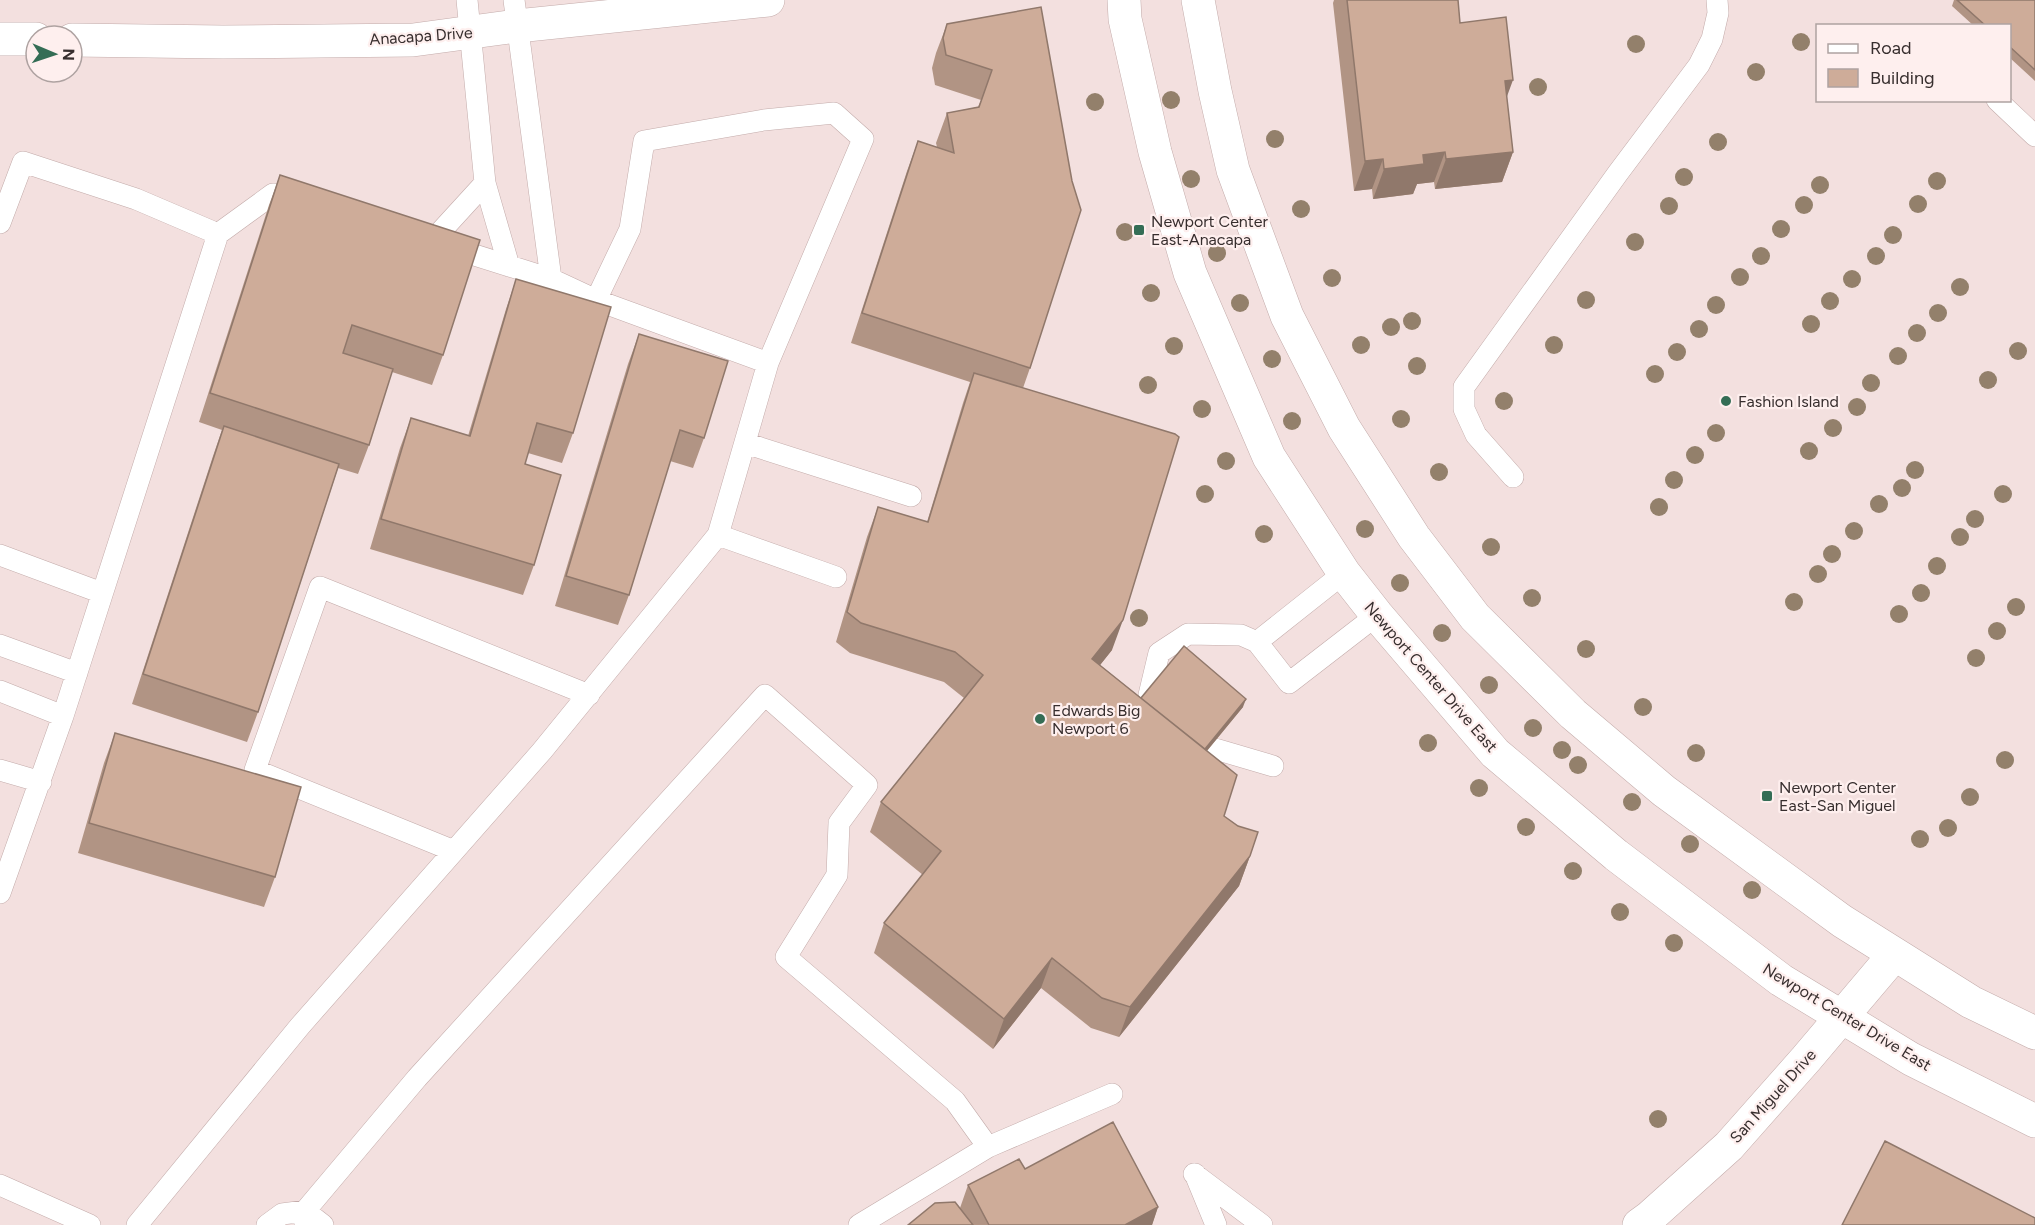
<svg xmlns="http://www.w3.org/2000/svg" width="2035" height="1225" viewBox="0 0 2035 1225" font-family="Figtree,sans-serif">
	<rect width="100%" height="100%" fill="#feefee"/>
	<path fill="#f3e0df" fill-rule="evenodd" d="M0,0H2035V1225H0ZM1818,26H2010V100H1818ZM36,36H72V72H36Z"/>
	<g fill="none" stroke-linecap="round" stroke-linejoin="round">
		<g stroke="#c3abaa" stroke-width="22">
			<path id="service" d="M467,0L485,183L509,266
				M514,0L551,279
				M1997,100L2035,136
				M0,223L23,162L136,199L218,234
				M432,241L485,183
				M596,300L630,229L644,141L764,120L834,113L863,139L768,363
				M745,443L911,496
				M1513,477L1476,435L1464,409V387L1618,173L1699,65L1712,39L1718,13L1717,0
				M718,535L836,577
				M0,555L102,593
				M1257,642L1344,573
				M0,645L77,673
				M0,691L63,716
				M1162,707L1149,695L1159,653L1188,634L1241,635L1257,642L1289,683L1377,615
				M1187,730L1212,748L1273,766
				M0,770L41,782
				M454,851L255,770L320,587L589,695
				M0,893L63,716L218,234L273,194L302,196
				M1194,1174L1262,1225
				M1195,1174L1216,1225
				M0,1185L90,1225
				M137,1225L300,1026L542,751L718,535L768,363L596,300L551,279L449,247
				M267,1225L282,1214L305,1211L323,1225
				M305,1225V1211L417,1078L765,695L867,785L839,823L837,875L786,957L955,1101L988,1147
				M859,1225L988,1147L1112,1094"/>
		</g>
		<g stroke="#c3abaa" stroke-width="34">
			<path id="tertiary" d="M0,39H36
				M72,40L223,42L413,40L517,26L768,0"/>
		</g>
		<g stroke="#c3abaa" stroke-width="34">
			<path id="secondary" d="M1124,0L1125,19L1155,152L1190,273L1269,457L1344,573L1377,615L1495,753L1616,855L1781,980L1911,1059L2035,1121
				M1198,0L1215,91L1233,170L1287,316L1344,428L1414,537L1475,617L1573,714L1664,791L1842,921L1971,1002L2035,1033
				M1639,1225L1650,1217L1729,1146L1806,1059L1894,955"/>
		</g>
		<use href="#service" stroke="#fff" stroke-width="21"/>
		<use href="#tertiary" stroke="#fff" stroke-width="33"/>
		<use href="#secondary" stroke="#fff" stroke-width="33"/>
	</g>
	<g fill="#93806b">
		<circle cx="1801" cy="42" r="9"/>
		<circle cx="1636" cy="44" r="9"/>
		<circle cx="1756" cy="72" r="9"/>
		<circle cx="1538" cy="87" r="9"/>
		<circle cx="1171" cy="100" r="9"/>
		<circle cx="1095" cy="102" r="9"/>
		<circle cx="1275" cy="139" r="9"/>
		<circle cx="1718" cy="142" r="9"/>
		<circle cx="1684" cy="177" r="9"/>
		<circle cx="1191" cy="179" r="9"/>
		<circle cx="1937" cy="181" r="9"/>
		<circle cx="1820" cy="185" r="9"/>
		<circle cx="1918" cy="204" r="9"/>
		<circle cx="1804" cy="205" r="9"/>
		<circle cx="1669" cy="206" r="9"/>
		<circle cx="1301" cy="209" r="9"/>
		<circle cx="1781" cy="229" r="9"/>
		<circle cx="1125" cy="232" r="9"/>
		<circle cx="1893" cy="235" r="9"/>
		<circle cx="1635" cy="242" r="9"/>
		<circle cx="1217" cy="253" r="9"/>
		<circle cx="1761" cy="256" r="9"/>
		<circle cx="1876" cy="256" r="9"/>
		<circle cx="1740" cy="277" r="9"/>
		<circle cx="1332" cy="278" r="9"/>
		<circle cx="1852" cy="279" r="9"/>
		<circle cx="1960" cy="287" r="9"/>
		<circle cx="1151" cy="293" r="9"/>
		<circle cx="1586" cy="300" r="9"/>
		<circle cx="1830" cy="301" r="9"/>
		<circle cx="1240" cy="303" r="9"/>
		<circle cx="1716" cy="305" r="9"/>
		<circle cx="1938" cy="313" r="9"/>
		<circle cx="1412" cy="321" r="9"/>
		<circle cx="1811" cy="324" r="9"/>
		<circle cx="1391" cy="327" r="9"/>
		<circle cx="1699" cy="329" r="9"/>
		<circle cx="1917" cy="333" r="9"/>
		<circle cx="1361" cy="345" r="9"/>
		<circle cx="1554" cy="345" r="9"/>
		<circle cx="1174" cy="346" r="9"/>
		<circle cx="2018" cy="351" r="9"/>
		<circle cx="1677" cy="352" r="9"/>
		<circle cx="1898" cy="356" r="9"/>
		<circle cx="1272" cy="359" r="9"/>
		<circle cx="1417" cy="366" r="9"/>
		<circle cx="1655" cy="374" r="9"/>
		<circle cx="1988" cy="380" r="9"/>
		<circle cx="1871" cy="383" r="9"/>
		<circle cx="1148" cy="385" r="9"/>
		<circle cx="1504" cy="401" r="9"/>
		<circle cx="1857" cy="407" r="9"/>
		<circle cx="1202" cy="409" r="9"/>
		<circle cx="1401" cy="419" r="9"/>
		<circle cx="1292" cy="421" r="9"/>
		<circle cx="1833" cy="428" r="9"/>
		<circle cx="1716" cy="433" r="9"/>
		<circle cx="1809" cy="451" r="9"/>
		<circle cx="1695" cy="455" r="9"/>
		<circle cx="1226" cy="461" r="9"/>
		<circle cx="1915" cy="470" r="9"/>
		<circle cx="1439" cy="472" r="9"/>
		<circle cx="1674" cy="480" r="9"/>
		<circle cx="1902" cy="488" r="9"/>
		<circle cx="1205" cy="494" r="9"/>
		<circle cx="2003" cy="494" r="9"/>
		<circle cx="1879" cy="504" r="9"/>
		<circle cx="1659" cy="507" r="9"/>
		<circle cx="1975" cy="519" r="9"/>
		<circle cx="1365" cy="529" r="9"/>
		<circle cx="1854" cy="531" r="9"/>
		<circle cx="1264" cy="534" r="9"/>
		<circle cx="1960" cy="537" r="9"/>
		<circle cx="1491" cy="547" r="9"/>
		<circle cx="1832" cy="554" r="9"/>
		<circle cx="1937" cy="566" r="9"/>
		<circle cx="1818" cy="574" r="9"/>
		<circle cx="1400" cy="583" r="9"/>
		<circle cx="1921" cy="593" r="9"/>
		<circle cx="1532" cy="598" r="9"/>
		<circle cx="1794" cy="602" r="9"/>
		<circle cx="2016" cy="607" r="9"/>
		<circle cx="1899" cy="614" r="9"/>
		<circle cx="1139" cy="618" r="9"/>
		<circle cx="1997" cy="631" r="9"/>
		<circle cx="1442" cy="633" r="9"/>
		<circle cx="1586" cy="649" r="9"/>
		<circle cx="1976" cy="658" r="9"/>
		<circle cx="1489" cy="685" r="9"/>
		<circle cx="1643" cy="707" r="9"/>
		<circle cx="1533" cy="728" r="9"/>
		<circle cx="1428" cy="743" r="9"/>
		<circle cx="1562" cy="750" r="9"/>
		<circle cx="1696" cy="753" r="9"/>
		<circle cx="2005" cy="760" r="9"/>
		<circle cx="1578" cy="765" r="9"/>
		<circle cx="1479" cy="788" r="9"/>
		<circle cx="1970" cy="797" r="9"/>
		<circle cx="1632" cy="802" r="9"/>
		<circle cx="1526" cy="827" r="9"/>
		<circle cx="1948" cy="828" r="9"/>
		<circle cx="1920" cy="839" r="9"/>
		<circle cx="1690" cy="844" r="9"/>
		<circle cx="1573" cy="871" r="9"/>
		<circle cx="1752" cy="890" r="9"/>
		<circle cx="1620" cy="912" r="9"/>
		<circle cx="1674" cy="943" r="9"/>
		<circle cx="1658" cy="1119" r="9"/>
	</g>
	<path fill="#b19484" d="M1334,0H1458L1460,23L1507,99L1513,152L1502,182L1435,189L1434,182L1417,184L1413,194L1373,199L1372,189L1354,191L1333,3Z
		M1954,0H2035V81L2010,58V26H1974L1952,6Z
		M1041,7L1030,368L1023,388L1112,650L1100,665L1141,698L1243,707L1207,751L1224,816L1250,856L1239,886L1119,1037L1091,1028L1041,988L993,1049L874,953L884,923L923,875L870,832L881,802L964,698L944,682L850,653L836,642L867,537L878,507L927,522L963,403L970,382L851,343L907,171L918,141L937,147L936,143L947,113L978,107L981,100L935,85L932,68L936,53L947,24Z
		M280,175L443,355L432,385L392,372L369,445L358,474L338,468L258,712L247,742L132,704L213,456L222,430L199,422L269,205Z
		M516,279L573,433L562,463L528,453L525,464L534,565L523,595L370,549L400,448L411,418L468,436L506,309Z
		M639,334L704,438L693,468L670,461L629,595L618,625L555,606L628,364Z
		M115,733L275,877L264,907L78,853L104,763Z
		M1025,1169L1158,1207L1152,1225H908L960,1208L968,1185Z"/>
	<path fill="#90786b" d="M1513,80L1502,110L1505,81Z
		M1445,152L1434,182L1417,184L1413,194L1373,199L1384,169L1423,155Z
		M1513,152L1502,182L1435,189L1446,159Z
		M1383,159L1372,189L1354,191L1365,161Z
		M1123,620L1112,650L1081,689L1092,659Z
		M1246,699L1243,707L1191,770L1194,762Z
		M1250,856L1239,886L1119,1037L1130,1007Z
		M1052,958L1041,988L993,1049L1004,1019Z
		M1158,1207L1152,1225H1125Z"/>
	<path fill="#ceac99" stroke="#90786b" stroke-width="1.5" d="M1347,0H1458L1460,23L1506,17L1513,80L1505,81L1513,152L1446,159L1445,152L1423,155L1424,164L1384,169L1383,159L1365,161Z
		M1957,0H2035V70L2010,47V26H1986Z
		M1041,7L1072,181L1081,210L1030,368L862,313L918,141L954,153L947,113L979,107L992,70L946,55L943,38L947,24Z
		M280,175L480,240L443,355L352,325L343,353L393,369L369,445L210,393Z
		M516,279L611,307L573,433L537,423L525,464L561,475L534,565L381,519L411,418L470,436Z
		M639,334L728,361L704,438L680,430L629,595L566,576Z
		M974,373L1175,434L1179,437L1123,620L1092,659L1237,775L1224,816L1238,826L1258,832L1250,856L1130,1007L1102,998L1052,958L1004,1019L884,923L941,851L881,802L983,675L955,652L861,623L847,612L878,507L928,522Z
		M224,426L339,464L258,712L143,674Z
		M1184,646L1246,699L1205,749L1141,698Z
		M115,733L301,787L275,877L89,823Z
		M1113,1122L1158,1207L1125,1225H989L968,1185L1019,1159L1025,1169Z
		M1885,1141L2035,1218V1225H1842Z
		M955,1202L973,1225H908L935,1203Z"/>
	<g fill="#346d55" stroke="#feefee" stroke-width="2">
		<rect x="1133" y="224" width="12" height="12" rx="3"/>
		<circle cx="1726" cy="401" r="6"/>
		<circle cx="1040" cy="719" r="6"/>
		<rect x="1761" y="790" width="12" height="12" rx="3"/>
	</g>
	<g text-anchor="middle" dominant-baseline="central" stroke-width="4.5" stroke-linejoin="round" paint-order="stroke">
		<g font-size="16" fill="#372e2e" stroke="#feefee">
			<text transform="translate(421 36) rotate(-4)">Anacapa Drive</text>
			<text transform="translate(1431 677) rotate(49)">Newport Center Drive East</text>
			<text transform="translate(1847 1017) rotate(31)">Newport Center Drive East</text>
			<text transform="translate(1773 1096) rotate(-48)">San Miguel Drive</text>
		</g>
		<g font-size="16" fill="#372e2e" stroke="#feefee" text-anchor="start">
			<text x="1151" y="221">Newport Center<tspan x="1151" dy="18">East-Anacapa</tspan></text>
			<text x="1738" y="401">Fashion Island</text>
			<text x="1052" y="710">Edwards Big<tspan x="1052" dy="18">Newport 6</tspan></text>
			<text x="1779" y="787">Newport Center<tspan x="1779" dy="18">East-San Miguel</tspan></text>
		</g>
	</g>
	<rect x="1816" y="24" width="195" height="78" fill="#feefee" stroke="#aea2a1" stroke-width="1.5"/>
	<rect x="1828" y="44" width="30" height="9" fill="#ffffff" stroke="#aea2a1" stroke-width="1.5"/>
	<text x="1870" y="54" font-size="18" fill="#372e2e">Road</text>
	<rect x="1828" y="69" width="30" height="18" fill="#ceac99" stroke="#aea2a1" stroke-width="1.5"/>
	<text x="1870" y="84" font-size="18" fill="#372e2e">Building</text>
	<g transform="translate(54 54) rotate(92)"><circle r="28" fill="#feefee" stroke="#aea2a1" stroke-width="1.5"/>
	<path d="M0-4.5L10 22L0 15L-10 22Z" fill="#346d55"/>
	<text y="-9" font-size="16" font-weight="bold" text-anchor="middle" fill="#372e2e">N</text>
	</g>
</svg>
